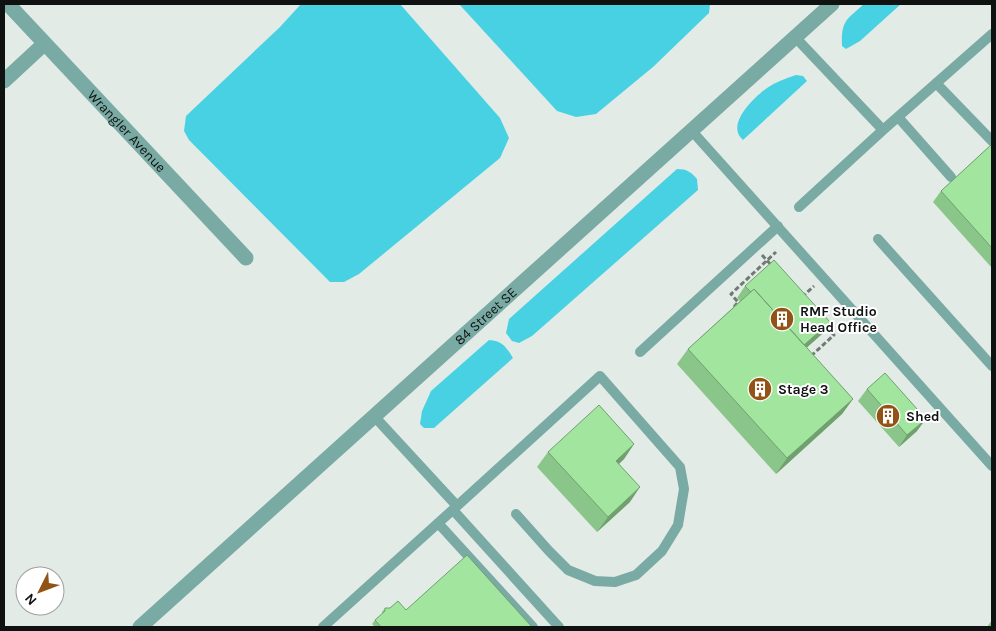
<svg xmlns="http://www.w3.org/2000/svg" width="996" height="631" viewBox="0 0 996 631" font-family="Karla,sans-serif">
	<rect width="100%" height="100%" fill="#e3ebe7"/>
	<path fill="#48d1e2" d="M301,4H400L500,118L509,138L500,158L359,274L344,282H330L189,140L184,131L186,116L280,27Z
		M459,4H710L709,13L653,67L596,114L576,117L557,111Z
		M864,4H901L860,41L846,49L842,46C841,21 846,20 864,4Z
		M796,75L803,76L807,81L743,140C725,125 754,97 767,88C776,82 786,78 796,75Z
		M677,169C687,169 691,172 697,179L698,190L532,336L519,343L512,341L506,333L509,319Z
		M489,340C503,341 506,347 513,358L434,428H424L420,424L422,411L431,391Z"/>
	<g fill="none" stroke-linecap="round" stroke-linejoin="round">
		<path stroke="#727875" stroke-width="3" stroke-dasharray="5 2.5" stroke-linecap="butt" d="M762,255L773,267
			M802,297L814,286
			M734,307L738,302L731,294L776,252
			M811,356L834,335L825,326"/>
		<path stroke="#7aaaa4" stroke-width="10" d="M795,37L883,130
			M936,83L992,141
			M898,117L951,177
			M691,130L992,466
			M799,207L883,130L992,34
			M878,239L992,366
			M640,352L778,226
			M374,416L457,506L600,376L680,467L684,489L678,525L662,551L636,575L615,582L595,581L568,570L549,551L516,514
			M453,510L559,627
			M438,523L533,627
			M323,627L457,506"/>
		<g stroke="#7aaaa4" stroke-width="15">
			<path id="s1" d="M8,4L246,258"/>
			<path d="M4,81L44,44"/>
			<path id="s2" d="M140,627L832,4"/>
		</g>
	</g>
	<path fill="#8ac589" d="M992,144V268L933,202L941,191Z
		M745,286L830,322L822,334L806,348L853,399L842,414L776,474L677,364L688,349L740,301L737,298Z
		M867,389L917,431L899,447L858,401Z
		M634,444L624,459L619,464L630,502L597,532L537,467L548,452Z
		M385,608L406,610L532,627H375L372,624L375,620L382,614V612Z
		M992,620V627H987Z"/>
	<path fill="#71a06f" d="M830,322L822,334L793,360L801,348Z
		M853,399L842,414L776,474L787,458Z
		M926,419L917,431L899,447L907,435Z
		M634,444L624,459L606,476L616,461Z
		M640,487L630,502L597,532L608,517Z"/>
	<path fill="#a1e59f" stroke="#71a06f" d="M992,144V248L941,191Z
		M774,260L830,322L804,345L754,289L751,292L745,286Z
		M754,289L853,399L787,458L688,349Z
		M885,373L926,419L907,435L867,389Z
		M599,405L634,444L616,461L640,487L608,517L548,452Z
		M467,555L532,627H381L375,620L385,611V608H390L398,601L406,610Z"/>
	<defs>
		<g id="building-disc" transform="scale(1.25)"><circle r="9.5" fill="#915416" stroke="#fff"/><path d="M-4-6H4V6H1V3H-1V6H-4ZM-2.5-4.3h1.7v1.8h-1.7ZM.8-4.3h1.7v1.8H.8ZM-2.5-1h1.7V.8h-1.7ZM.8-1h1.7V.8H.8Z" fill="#fff"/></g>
	</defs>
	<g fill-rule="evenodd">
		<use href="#building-disc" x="782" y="319"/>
		<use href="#building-disc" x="760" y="389"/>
		<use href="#building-disc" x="888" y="416"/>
	</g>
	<g text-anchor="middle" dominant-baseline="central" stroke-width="4" stroke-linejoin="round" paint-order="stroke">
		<g font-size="14" fill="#0f1210" stroke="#fff">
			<text stroke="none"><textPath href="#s1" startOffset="174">Wrangler Avenue</textPath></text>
			<text stroke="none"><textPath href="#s2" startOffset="465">84 Street SE</textPath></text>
		</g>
		<g font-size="14" font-weight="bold" fill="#0f1210" stroke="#fff" text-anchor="start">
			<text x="800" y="311">RMF Studio<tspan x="800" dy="16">Head Office</tspan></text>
			<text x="778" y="389">Stage 3</text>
			<text x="906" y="416">Shed</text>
		</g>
	</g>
	<rect width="996" height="631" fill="none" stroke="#0f1210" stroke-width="10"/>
	<g transform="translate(40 591) rotate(228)"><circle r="24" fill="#ffffff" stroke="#9fa09f"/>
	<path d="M0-4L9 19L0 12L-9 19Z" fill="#915416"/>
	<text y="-8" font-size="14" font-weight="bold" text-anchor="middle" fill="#0f1210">N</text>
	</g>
</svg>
